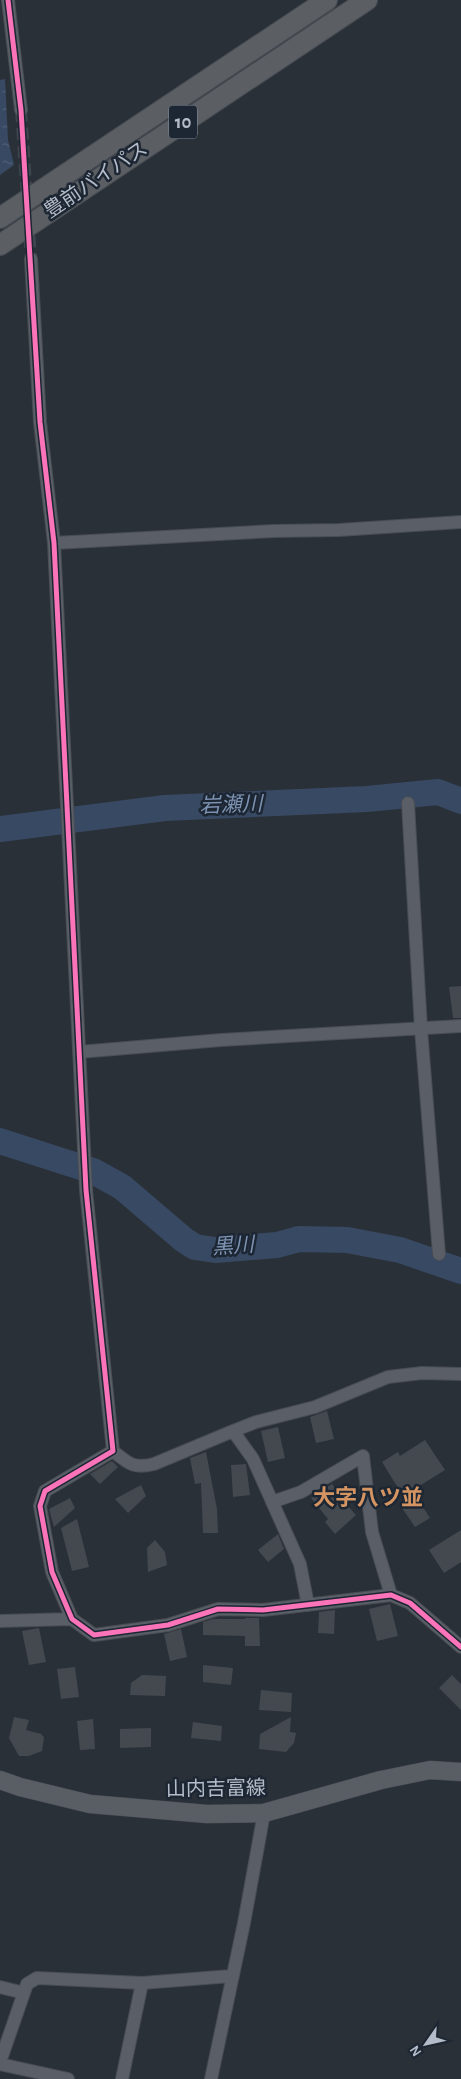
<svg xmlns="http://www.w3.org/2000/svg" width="461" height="2079" viewBox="0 0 461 2079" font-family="'Alegreya Sans','Noto Sans JP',sans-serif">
	<defs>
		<pattern id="water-ripples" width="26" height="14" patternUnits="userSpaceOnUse" patternTransform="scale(1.25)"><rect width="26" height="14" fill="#384963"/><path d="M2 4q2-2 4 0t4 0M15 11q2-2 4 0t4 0" fill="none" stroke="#526178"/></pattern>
	</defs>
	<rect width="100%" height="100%" fill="#2a3038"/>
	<path fill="url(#water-ripples)" d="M5,79L8,140L14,165L0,175V80Z"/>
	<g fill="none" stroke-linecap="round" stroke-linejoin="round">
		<path stroke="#384963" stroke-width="26" d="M0,829L165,808L367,799L438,792L461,801
			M0,1141L93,1171L122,1187L184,1240L195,1247L215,1250L277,1245L299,1239L347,1240L400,1250L461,1271"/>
	</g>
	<path fill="#444950" d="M461,986V1018H453L449,987Z
		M327,1411L334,1439L316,1443L310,1417Z
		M278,1427L285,1458L268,1462L261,1431Z
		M425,1440L445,1470L403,1496L382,1462L398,1452L400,1456Z
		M206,1452L217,1509L218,1533H203L201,1483L195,1484L190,1458Z
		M112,1461L118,1467L100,1484L90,1474Z
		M246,1464L250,1495L233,1497L231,1465Z
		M332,1484L340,1494L338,1495L356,1515L335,1534L325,1522L328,1519L311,1498Z
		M141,1485L146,1496L128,1513L115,1499Z
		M415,1495L430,1518L415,1527L400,1505Z
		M70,1498L75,1508L54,1527L49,1509Z
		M77,1519L89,1567L72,1571L61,1528Z
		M461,1530V1562L444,1573L429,1550Z
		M278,1534L284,1549L268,1562L258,1550Z
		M155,1540L165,1552L167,1565L148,1572L147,1548Z
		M390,1604L398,1636L377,1641L369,1609Z
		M335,1610L334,1634L318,1633L319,1612Z
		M245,1618H259L260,1646H245V1636L203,1635V1622L213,1619H245Z
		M39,1628L46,1662L29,1665L22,1631Z
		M181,1629L187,1657L170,1661L164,1634Z
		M203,1665L233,1668L231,1685L203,1682Z
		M75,1667L79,1697L61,1699L57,1669Z
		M142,1675L166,1676L165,1696L130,1695L131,1683Z
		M452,1675L461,1684V1710L439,1688Z
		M261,1690L292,1693L291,1712L259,1710Z
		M14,1717L29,1720L26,1730L41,1734L44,1737L42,1751L29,1756H19L9,1738Z
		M291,1717L290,1732L296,1733L294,1743L286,1752L259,1749L260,1734Z
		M93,1719L95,1749L80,1750L77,1721Z
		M193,1722L222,1726L221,1741L191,1738Z
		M151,1728V1747L120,1748V1729Z"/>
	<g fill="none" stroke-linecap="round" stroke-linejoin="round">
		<path stroke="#3f454e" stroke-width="12" stroke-dasharray="12 6" stroke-linecap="butt" d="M21,110L31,259"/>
		<g stroke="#484c53" stroke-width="14">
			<path id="minor" d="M8,0L21,110
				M31,259L40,422L54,543L86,1190L113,1451L45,1491L40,1506L52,1572L72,1619L94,1635L168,1625L218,1609L263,1610L391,1595L410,1603L461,1647
				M54,543L274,531L339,530L461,522
				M408,803L421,1029L439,1254
				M79,1052L221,1040L461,1026
				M233,1431L253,1459L300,1564L308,1605
				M113,1451C129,1464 134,1469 154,1464L233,1431L256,1422L315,1407L388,1377L422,1373L461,1374
				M272,1502L301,1492L363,1456L372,1532L391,1595
				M0,1621L72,1619
				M0,1987L24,1993
				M0,2062L27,1984L37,1978L142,1983L231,1976
				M0,2064L68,2079
				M122,2079L142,1983
				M211,2079L244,1923L264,1813"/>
		</g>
		<g stroke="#484c53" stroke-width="19">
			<path id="secondary" d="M0,1780L20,1787L90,1804L207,1814L264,1813L381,1780L430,1770L461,1772"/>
		</g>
		<g stroke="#474c53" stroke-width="22">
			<path id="trunk" d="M0,218L327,0
				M0,245L367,0"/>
		</g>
		<use href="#minor" stroke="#5a5e66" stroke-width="12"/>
		<use href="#secondary" stroke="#595d64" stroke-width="18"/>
		<use href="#trunk" stroke="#5b5f64" stroke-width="20"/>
		<g stroke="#1d2633" stroke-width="8">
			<path id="cycleway" d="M8,0L21,110L40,422L54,543L86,1190L113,1451L45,1491L40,1506L52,1572L72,1619L94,1635L168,1625L218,1609L263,1610L391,1595L410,1603L461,1647"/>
		</g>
		<use href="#cycleway" stroke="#fb73b8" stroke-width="5"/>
	</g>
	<g text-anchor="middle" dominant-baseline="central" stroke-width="5" stroke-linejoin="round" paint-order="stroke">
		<rect fill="#1d2633" stroke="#878f9c" stroke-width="1" x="169" y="105.5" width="28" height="33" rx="4"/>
		<g font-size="19" font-weight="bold" fill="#b4bcc9">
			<text x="183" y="122">10</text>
		</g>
		<g font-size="20" fill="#b4bcc9" stroke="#1d2633">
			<text transform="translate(96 180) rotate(-34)">豊前バイパス</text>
			<text transform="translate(216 1789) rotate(-1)">山内吉富線</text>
		</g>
		<g font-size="21" font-style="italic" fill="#7c92b1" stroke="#1d2633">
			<text transform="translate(231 805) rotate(-2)">岩瀬川</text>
			<text transform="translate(233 1246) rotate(-4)">黒川</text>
		</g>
		<g font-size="22" font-weight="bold" fill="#d59563" stroke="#1d2633">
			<text x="368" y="1498">大字八ツ並</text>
		</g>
	</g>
	<g transform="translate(426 2044) rotate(236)" stroke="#1d2633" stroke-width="4" paint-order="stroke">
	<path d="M0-4L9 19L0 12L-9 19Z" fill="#b4bcc9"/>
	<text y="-8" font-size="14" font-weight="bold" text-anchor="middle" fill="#b4bcc9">N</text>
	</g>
</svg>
